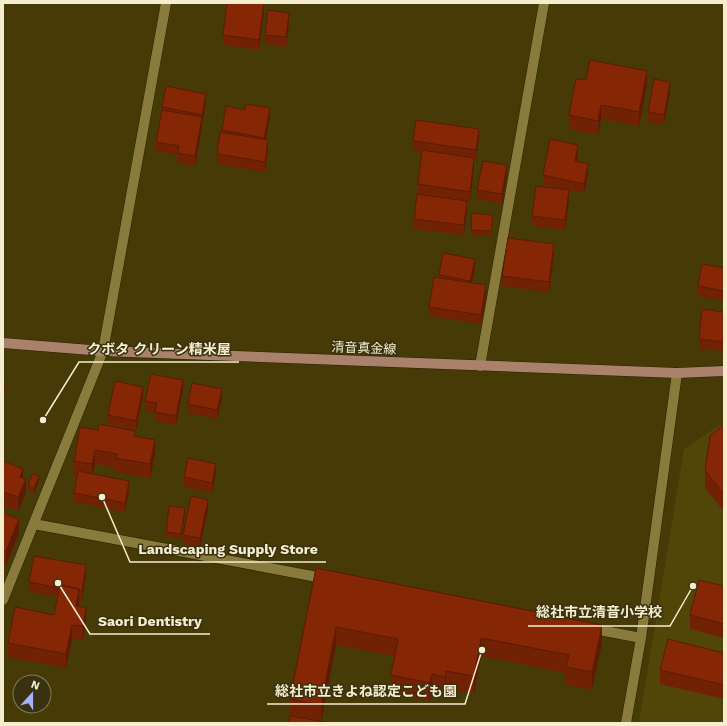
<svg xmlns="http://www.w3.org/2000/svg" width="727" height="726" viewBox="0 0 727 726" font-family="'Work Sans','Noto Sans JP',sans-serif">
	<rect width="100%" height="100%" fill="#463b07"/>
	<path fill="#514508" d="M724,422V723H639L684,449Z"/>
	<g fill="none" stroke-linecap="round" stroke-linejoin="round">
		<g stroke="#292201" stroke-width="11">
			<path id="street" d="M480,366L544,3
				M34,524L328,579
				M3,600L103,351L166,3
				M589,628L641,638
				M626,723L641,638L677,373"/>
		</g>
		<g stroke="#292201" stroke-width="11">
			<path id="secondary" d="M3,343L103,351L677,373L724,371"/>
		</g>
		<use href="#street" stroke="#897b3c" stroke-width="10"/>
		<use href="#secondary" stroke="#aa826c" stroke-width="10"/>
	</g>
	<path fill="#722204" d="M264,12L259,50L223,45V35Z
		M289,22L286,47L265,44V35Z
		M586,80L647,85L639,126L601,119L598,135L569,129V115Z
		M670,92L664,124L648,122V112Z
		M206,103L195,166L178,163V155L156,151V142L162,107Z
		M270,117L266,139L268,149L265,172L217,164V154L222,130Z
		M479,139L476,160H474V167L470,201H467V210L464,235L414,229V219L445,198L418,194V184L422,152L413,151V141Z
		M578,155L577,162L588,174L584,193L569,190V199L565,230L532,226V216L564,189L543,185V175Z
		M507,175L502,204L477,199V190Z
		M493,220L491,236L471,235V230Z
		M554,254L549,292L502,286V276Z
		M724,268V301L698,296V286Z
		M475,269L472,283L486,295L481,324L429,316V307L439,278V275Z
		M724,312V351L699,349V339Z
		M183,390L176,425L155,421V413L145,411V401Z
		M143,397L136,430L108,424V415Z
		M222,399L217,419L188,413V404Z
		M724,424V510L722,509L705,488V470Z
		M98,430L135,436L155,454L150,478L116,472V468L95,464L93,474L129,491L125,512L74,502V493L77,476L74,475V461Z
		M3,461L23,478L26,493L18,511L3,506Z
		M216,473L212,493L184,487V477Z
		M39,481L34,493L28,491V486Z
		M208,509L200,548L183,544V535Z
		M3,513L19,533L6,565L3,564Z
		M185,513L181,539L166,536V532Z
		M316,568L602,643L592,690L566,685V673L481,656L474,694L446,689L445,695L432,692L430,701L391,693V675L395,656L336,645L321,721L290,716V699Z
		M86,575L82,601H79L78,607L86,622L83,640L72,639L66,668L8,657V643L54,615L58,597L29,592V582Z
		M724,586V638L690,629V615Z
		M724,653V699L660,684V670Z"/>
	<path fill="#5d1b04" d="M264,3V12L259,50V40Z
		M289,13V22L286,47V37Z
		M647,71V85L639,126V112Z
		M670,82V92L664,124V115Z
		M206,94V103L202,124V115Z
		M601,105V119L598,135V121Z
		M270,108V117L264,148V138Z
		M202,117V127L195,166V156Z
		M479,129V139L476,160V150Z
		M268,140V149L265,172V162Z
		M578,145V155L575,171V161Z
		M474,158V167L470,201V192Z
		M588,164V174L584,193V184Z
		M507,165V175L502,204V194Z
		M569,190V199L565,230V220Z
		M467,201V210L464,235V225Z
		M554,244V254L549,292V282Z
		M475,259V269L470,291V281Z
		M486,285V295L481,324V315Z
		M183,380V390L176,425V416Z
		M5,383V388L3,392V388Z
		M143,387V397L136,430V421Z
		M222,389V399L217,419V410Z
		M155,440V454L150,478V464Z
		M95,450V464L92,478V464Z
		M216,464V473L212,493V483Z
		M23,469V483L20,477Z
		M39,476V481L34,493V488Z
		M26,479V493L18,511V497Z
		M129,481V491L125,512V503Z
		M208,500V509L200,548V538Z
		M185,508V513L181,539V534Z
		M19,519V533L6,565V551Z
		M86,565V575L82,601V592Z
		M79,589V603L76,620V606Z
		M86,608V622L83,640V626Z
		M72,625V639L66,668V654Z
		M602,625V643L592,690V672Z
		M336,627V645L321,723V705Z
		M481,638V656L474,694V676Z
		M446,671V689L445,695V677Z
		M432,674V692L430,701V683Z"/>
	<path fill="#852705" stroke="#5d1b04" d="M227,3H264L259,40L223,35Z
		M268,10L289,13L286,37L265,35Z
		M590,60L647,71L639,112L601,105L598,121L569,115L576,79L586,80Z
		M654,79L670,82L664,115L648,112Z
		M166,86L206,94L202,115L162,107Z
		M246,104L270,108L264,138L222,130L226,106L245,110Z
		M162,110L202,117L195,156L178,153L179,146L156,142Z
		M416,120L479,129L476,150L413,141Z
		M220,132L268,140L265,162L217,154Z
		M550,139L578,145L575,161L588,164L584,184L543,175Z
		M422,150L474,158L470,192L418,184Z
		M483,161L507,165L502,194L477,190Z
		M536,186L569,190L565,220L532,216Z
		M417,194L467,201L464,225L414,219Z
		M472,213L493,215L491,231L471,230Z
		M508,238L554,244L549,282L502,276Z
		M443,253L475,259L470,281L439,275Z
		M702,264L724,268V291L698,286Z
		M434,277L486,285L481,315L429,307Z
		M702,309L724,312V342L699,339Z
		M151,374L183,380L176,416L155,412L157,403L145,401Z
		M115,381L143,387L136,421L108,415Z
		M192,383L222,389L217,410L188,404Z
		M99,424L135,431L134,436L155,440L150,464L116,458L117,454L95,450L92,464L74,461L80,427L98,430Z
		M724,424V492H722L705,470L710,436Z
		M188,458L216,464L212,483L184,477Z
		M3,461L23,469L20,477L26,479L18,497L3,492Z
		M78,471L129,481L125,503L74,493Z
		M32,474L39,476L34,488L28,486Z
		M191,496L208,500L200,538L183,535Z
		M169,506L185,508L181,534L166,532Z
		M3,513L19,519L6,551L3,550Z
		M34,556L86,565L82,592L79,591V589L60,585V588L29,582Z
		M316,568L602,625L592,672L566,667L569,655L481,638L474,676L446,671L445,677L432,674L430,683L391,675L398,639L336,627L321,705L290,699Z
		M699,580L724,586V624L690,615Z
		M60,585L79,589L76,606L86,608L83,626L72,625L66,654L8,643L15,607L54,615Z
		M668,639L724,653V685L660,670Z
		M290,716L331,723H289Z"/>
	<g text-anchor="middle" dominant-baseline="central" stroke-width="3" stroke-linejoin="round" paint-order="stroke">
		<g font-size="13" fill="#f5eece" stroke="#393110">
			<text transform="translate(364 348) rotate(2)">清音真金線</text>
		</g>
	</g>
	<path fill="none" stroke="#f5eece" stroke-width="1.5" d="M43 420L79 362H239M102 497L130 562H326M693 586L670 626H528M58 583L90 634H210M482 650L465 704H267"/>
	<g fill="#f5eece" stroke="#393110" stroke-width="1.5">
		<circle cx="43" cy="420" r="4"/>
		<circle cx="102" cy="497" r="4"/>
		<circle cx="693" cy="586" r="4"/>
		<circle cx="58" cy="583" r="4"/>
		<circle cx="482" cy="650" r="4"/>
	</g>
	<g font-size="14" text-anchor="middle" font-weight="bold" fill="#f5eece" stroke="#393110" stroke-width="3" stroke-linejoin="round" paint-order="stroke">
		<text x="159" y="354">クボタ クリーン精米屋</text>
		<text x="228" y="554">Landscaping Supply Store</text>
		<text x="599" y="617">総社市立清音小学校</text>
		<text x="150" y="626">Saori Dentistry</text>
		<text x="366" y="696">総社市立きよね認定こども園</text>
	</g>
	<rect width="727" height="726" fill="none" stroke="#f5eece" stroke-width="8"/>
	<g transform="translate(32 694) rotate(21)"><circle r="19" fill="#393110" stroke="#847d5c"/>
	<path d="M0-3L7 15L0 10L-7 15Z" fill="#a6b1fc"/>
	<text y="-6" font-size="11" font-weight="bold" text-anchor="middle" fill="#f5eece">N</text>
	</g>
</svg>
